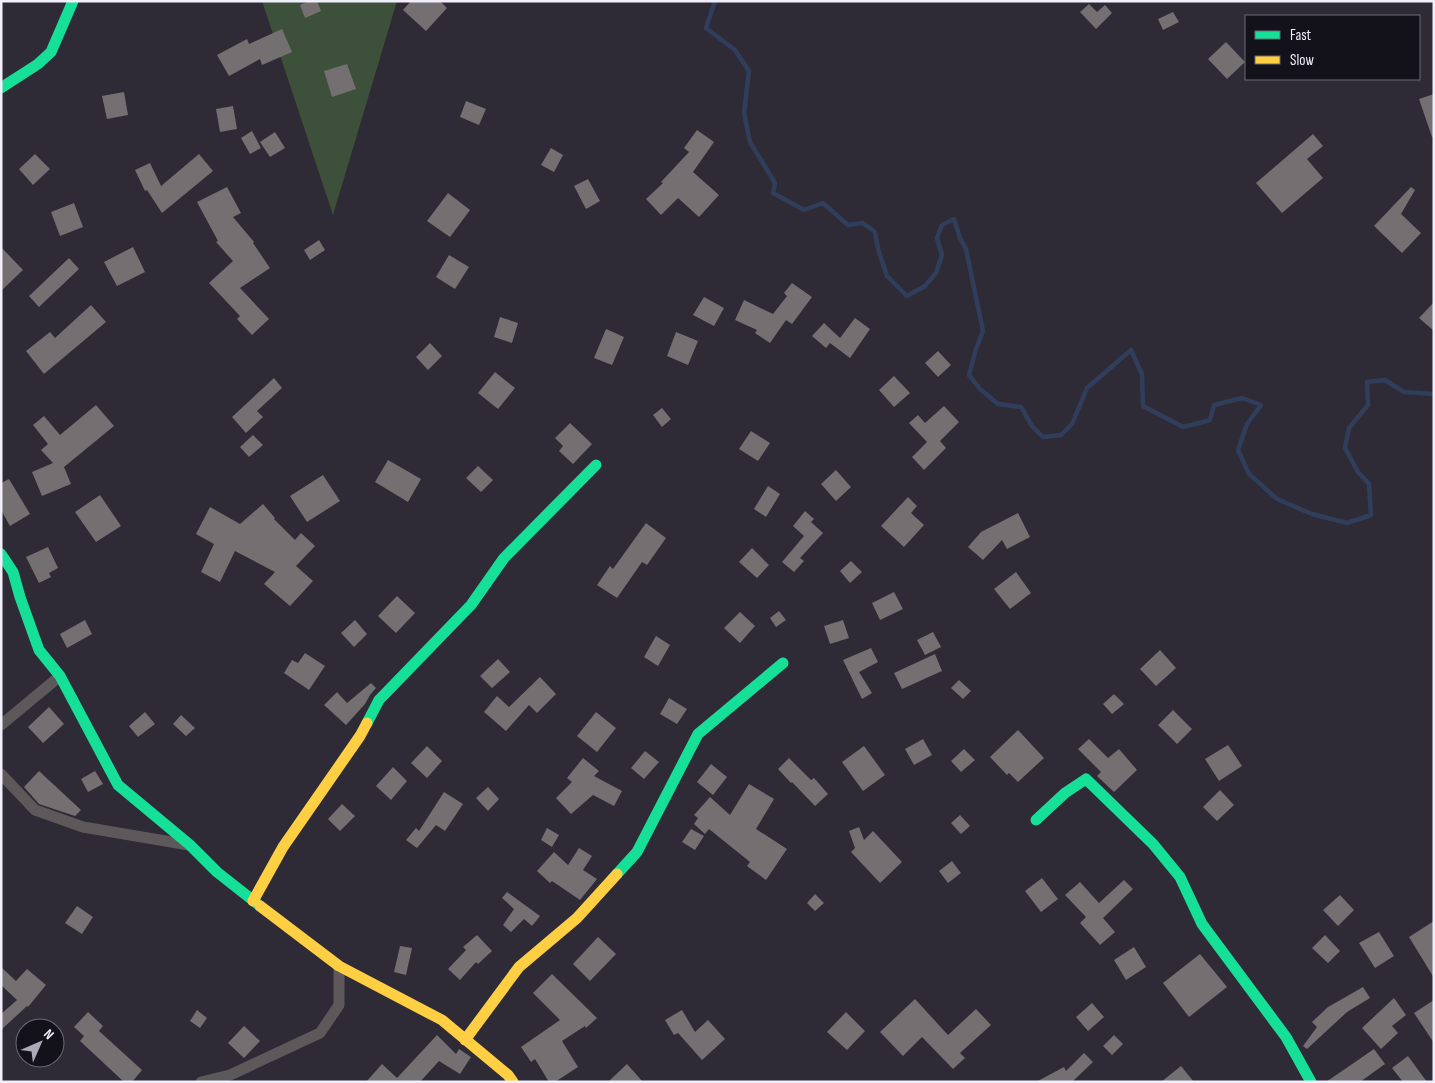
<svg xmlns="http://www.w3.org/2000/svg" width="1435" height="1083" viewBox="0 0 1435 1083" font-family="'Sofia Sans Condensed',sans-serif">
	<rect width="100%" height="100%" fill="#2e2b36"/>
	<path fill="#3d513a" d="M262,1H397L333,215Z"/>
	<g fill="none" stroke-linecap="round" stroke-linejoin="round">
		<path stroke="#303e5b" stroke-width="4.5" d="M715,1L706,28L735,50L749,71L744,113L750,142L775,183L773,193L804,210L823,203L848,225L863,223L875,232L878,249L887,276L907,296L925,286L936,273L942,255L937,238L942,225L954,219L960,238L966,249L983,331L976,349L969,375L980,389L998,404L1021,407L1032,426L1043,437L1061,435L1072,424L1087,388L1131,350L1142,374L1143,406L1183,427L1210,420L1214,405L1242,398L1261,405L1247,424L1238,450L1249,474L1277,499L1312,514L1347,523L1371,515L1369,484L1358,472L1345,448L1349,428L1368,405L1367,382L1385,380L1404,392L1434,394"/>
	</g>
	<path fill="#746f70" d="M309,1H317L321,11L305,18L300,5Z
		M411,1H440L447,8L426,31L403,10Z
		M1089,4L1097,12L1105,5L1112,13L1096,29L1080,12Z
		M1173,12L1179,22L1163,30L1158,19Z
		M282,29L292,52L262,65L260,59L229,76L217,55L247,39L249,44Z
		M1226,42L1245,62L1227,79L1208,59Z
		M347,64L356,89L332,97L324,71Z
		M124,92L128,115L107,119L102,96Z
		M1434,94V137H1432L1419,99Z
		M466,101L486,109L479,125L460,117Z
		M233,106L237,129L220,132L216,109Z
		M697,130L714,142L693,172L719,195L699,217L678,198L661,215L646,199L663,183L661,182L689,152L684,148Z
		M252,131L261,148L250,154L241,138Z
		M275,132L285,148L270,157L260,142Z
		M1313,134L1323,146L1307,159L1323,178L1282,213L1256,183Z
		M551,148L563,155L554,172L541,165Z
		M35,154L50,169L33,185L19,169Z
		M199,154L213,171L162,213L147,190L145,191L135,170L150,163L161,186Z
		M588,179L600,201L586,209L574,186Z
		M227,187L241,213L233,217L254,242L253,243L270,268L240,288L269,319L252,335L237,319L240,316L209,283L233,261L216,242L218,241L197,202Z
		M1411,187L1415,190L1401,214L1421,233L1402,253L1374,226Z
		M448,193L470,210L450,237L427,221Z
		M74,203L83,227L60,236L51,212Z
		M319,240L325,250L310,260L304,250Z
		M1,247L23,270L1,291Z
		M133,247L145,272L117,286L104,262Z
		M449,255L469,267L455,289L436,277Z
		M69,258L79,269L39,307L29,296Z
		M792,283L812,297L792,324L786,320L770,343L755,333L757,330L735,320L744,300L773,314L787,296L784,293Z
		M704,297L724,308L714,326L693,315Z
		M1434,302V331L1419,318Z
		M91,305L106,322L44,374L26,351L50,332L55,338Z
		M500,317L518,323L512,343L494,337Z
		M855,318L870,329L850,358L830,343L826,348L812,336L824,323L840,338Z
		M606,329L624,337L612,365L594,358Z
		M676,332L698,341L688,365L667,356Z
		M430,343L442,356L428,370L416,357Z
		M938,351L951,365L938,377L925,363Z
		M495,372L515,388L498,409L478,393Z
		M894,376L910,393L894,407L879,390Z
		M274,378L282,388L257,411L263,417L246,433L232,417Z
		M96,405L114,426L64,467L71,484L42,496L32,472L53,463L41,450L48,444L33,425L44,416L60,435Z
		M944,406L959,422L940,441L946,448L924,470L912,457L927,442L909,423L918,415L925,423Z
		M662,408L671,419L662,427L653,415Z
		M570,423L592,444L573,464L559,451L563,446L555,438Z
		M751,431L770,443L758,461L739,449Z
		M253,435L263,445L249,457L240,447Z
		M388,460L421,479L408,502L375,482Z
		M478,466L493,480L481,492L466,478Z
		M836,470L851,487L836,501L821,484Z
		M323,475L340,501L307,522L290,496Z
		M9,479L30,514L10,526L1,510V483Z
		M768,486L780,494L766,517L754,509Z
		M100,495L121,526L96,542L75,512Z
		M908,497L917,506L911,513L924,525L904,547L881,526Z
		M263,504L275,518L274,519L295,540L301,533L315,546L296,566L313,581L290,606L264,584L275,572L235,551L220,582L201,572L214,544L196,534L210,507L240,524Z
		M805,511L814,519L811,522L823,533L800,558L804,561L794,572L782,562L804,536L793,526Z
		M1018,513L1030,537L1007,549L1002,540L983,560L968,547L981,532Z
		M646,523L666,538L647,565L642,562L617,598L597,585L610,566L613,569Z
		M48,547L58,568L49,573L51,577L39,583L26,557Z
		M752,548L769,565L757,578L739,562Z
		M851,561L862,572L850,583L840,571Z
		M1016,572L1031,593L1010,609L994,589Z
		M894,592L903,609L880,620L872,603Z
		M397,596L415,613L396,633L378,616Z
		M779,611L786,620L776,627L770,618Z
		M740,612L755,626L740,643L724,628Z
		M85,620L92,634L67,648L60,634Z
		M355,620L367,634L354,647L341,633Z
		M843,620L849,638L830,644L824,626Z
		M933,632L941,647L925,655L917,640Z
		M656,636L670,645L658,666L644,657Z
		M871,648L878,662L859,672L872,693L862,699L843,660Z
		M1160,650L1176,668L1156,686L1140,669Z
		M305,653L325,666L309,690L284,673L292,660L298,663Z
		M935,654L942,671L902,689L894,673Z
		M498,659L510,672L492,688L480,676Z
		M540,677L556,694L537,713L529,705L506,731L484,712L497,696L509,707Z
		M959,680L971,691L963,699L951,688Z
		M371,683L376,688L370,695L365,704L346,725L324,705L337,692L347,703Z
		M1114,694L1124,704L1112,714L1103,704Z
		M669,698L687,709L677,724L660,714Z
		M49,707L64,724L43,743L28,727Z
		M1173,710L1192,729L1177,744L1158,725Z
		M145,712L155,724L138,737L129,726Z
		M596,712L616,728L597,752L577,736Z
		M181,715L195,728L186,736L173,724Z
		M1018,730L1044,758L1018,782L1009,773L1007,775L990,757Z
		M923,739L932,755L914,765L905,749Z
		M1089,739L1108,758L1119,749L1137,770L1114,792L1097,776L1101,772L1078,749Z
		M1228,745L1242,766L1219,781L1205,759Z
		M427,746L442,761L427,778L411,763Z
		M864,746L885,775L863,791L842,762Z
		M964,749L975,760L961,772L951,761Z
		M645,751L659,762L644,779L631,768Z
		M583,758L599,771L594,776L622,791L614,806L593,795L571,814L556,798L572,782L567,778Z
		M789,758L811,780L814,778L828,794L815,806L792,782L791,783L778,769Z
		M711,764L727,777L713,795L697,782Z
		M393,767L407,781L391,800L376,786Z
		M39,771L81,810L75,816L39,804L24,787Z
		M95,771L103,784L88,792L81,779Z
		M749,784L774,799L756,829L787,849L766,880L747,866L750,862L709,829L705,834L694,824L698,818L694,815L710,797L730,815Z
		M488,787L499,799L488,811L476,798Z
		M1220,790L1234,805L1217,821L1203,807Z
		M444,792L463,804L445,831L436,825L417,848L406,840L416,828L419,831Z
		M342,804L355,816L340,831L328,819Z
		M960,815L970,826L961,834L951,823Z
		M859,827L864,840L873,831L902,862L880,883L851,852L855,848L849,831Z
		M547,828L559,835L552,847L541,840Z
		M691,829L704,836L695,850L682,842Z
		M579,848L592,856L583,870L597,879L580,900L552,881L550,883L537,871L554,852L568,865Z
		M952,861L961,873L948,883L939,871Z
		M1042,878L1058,899L1041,912L1025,891Z
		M1124,880L1133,889L1103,918L1115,932L1100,945L1080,923L1086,917L1065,895L1080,882L1099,903Z
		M507,892L540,916L532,926L524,919L511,932L503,925L514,909L502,898Z
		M815,894L824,903L815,911L807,903Z
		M1340,895L1354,910L1338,926L1323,910Z
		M77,906L93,917L82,934L65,923Z
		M1434,921V978L1409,937Z
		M1379,932L1394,956L1375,968L1359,943Z
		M477,935L492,951L478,964L476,962L460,980L448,969L466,950L463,947Z
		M1325,935L1340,951L1328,963L1312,948Z
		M598,937L616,954L590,981L573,964Z
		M400,946L412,948L406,975L394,972Z
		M1134,947L1146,967L1126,980L1114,960Z
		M1200,954L1227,987L1189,1017L1163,983Z
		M1,967L16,981L27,969L46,985L28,1007L27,1006L1,1030V1014L17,1000L1,985Z
		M552,974L597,1018L586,1028L585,1026L562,1041L578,1067L555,1082H549L535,1059L531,1062L521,1047L560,1020L533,993Z
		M1363,987L1370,998L1347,1012L1307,1049L1303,1046L1317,1027L1312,1022L1328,1007Z
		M1394,998L1406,1015L1392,1026L1398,1033L1381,1049L1362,1028Z
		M915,999L948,1035L976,1009L991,1025L960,1053L965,1058L953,1069L922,1037L903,1056L880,1032Z
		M1434,1000V1043L1414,1013Z
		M1092,1003L1104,1017L1088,1031L1076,1017Z
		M197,1010L207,1018L200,1028L190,1021Z
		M682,1010L695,1032L708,1020L725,1039L702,1060L678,1033L674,1035L665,1020Z
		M88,1012L103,1026L99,1031L142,1070L132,1082H124L80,1041L84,1036L74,1027Z
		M846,1012L865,1031L847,1050L827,1032Z
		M244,1026L260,1041L244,1058L228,1043Z
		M437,1035L456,1054L459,1049L471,1057L460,1074L439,1061L420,1082H366L382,1064L397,1078Z
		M1114,1035L1123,1044L1112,1055L1103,1046Z
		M1374,1049L1385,1064L1360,1082H1326Z
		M1084,1053L1093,1062L1072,1082H1036L1064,1067L1066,1071Z
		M1408,1056L1427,1082H1403L1392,1068Z
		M627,1064L643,1082H608Z
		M1181,1066L1194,1082H1161Z"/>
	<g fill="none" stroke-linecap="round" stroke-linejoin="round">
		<path stroke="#5d595b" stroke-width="11" d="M1,725L60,676
			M1,774L35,810L83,827L189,845
			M201,1082L230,1075L320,1033L339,1005V966"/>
		<path stroke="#16e098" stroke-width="11" d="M1,88L38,64L51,52L73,1
			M1,554L13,572L20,597L39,650L60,676L118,785L190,845L217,872L260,906
			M367,723L379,700L471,605L504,558L596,465
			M1036,820L1065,793L1086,779L1153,844L1180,877L1202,924L1286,1037L1311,1082
			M617,874L637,852L698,734L783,663"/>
		<path stroke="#ffcf43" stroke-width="11" d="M253,901L283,847L360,736L367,723
			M260,906L339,966L442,1020L508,1075L513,1082
			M465,1040L519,967L577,918L617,874"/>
	</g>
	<rect width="1435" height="1083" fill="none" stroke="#f1effc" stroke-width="5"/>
	<rect x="1245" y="15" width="175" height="65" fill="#13111a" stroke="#6c6a74"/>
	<rect x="1255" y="31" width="25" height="8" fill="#16e098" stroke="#6c6a74"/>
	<text x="1290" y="40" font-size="15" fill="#f1effc">Fast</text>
	<rect x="1255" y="56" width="25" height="8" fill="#ffcf43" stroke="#6c6a74"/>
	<text x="1290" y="65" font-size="15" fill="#f1effc">Slow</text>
	<g transform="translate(40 1043) rotate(45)"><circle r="24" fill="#13111a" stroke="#6c6a74"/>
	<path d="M0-4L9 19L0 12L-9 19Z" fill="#adaab7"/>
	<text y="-8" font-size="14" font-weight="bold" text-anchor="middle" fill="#f1effc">N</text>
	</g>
</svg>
